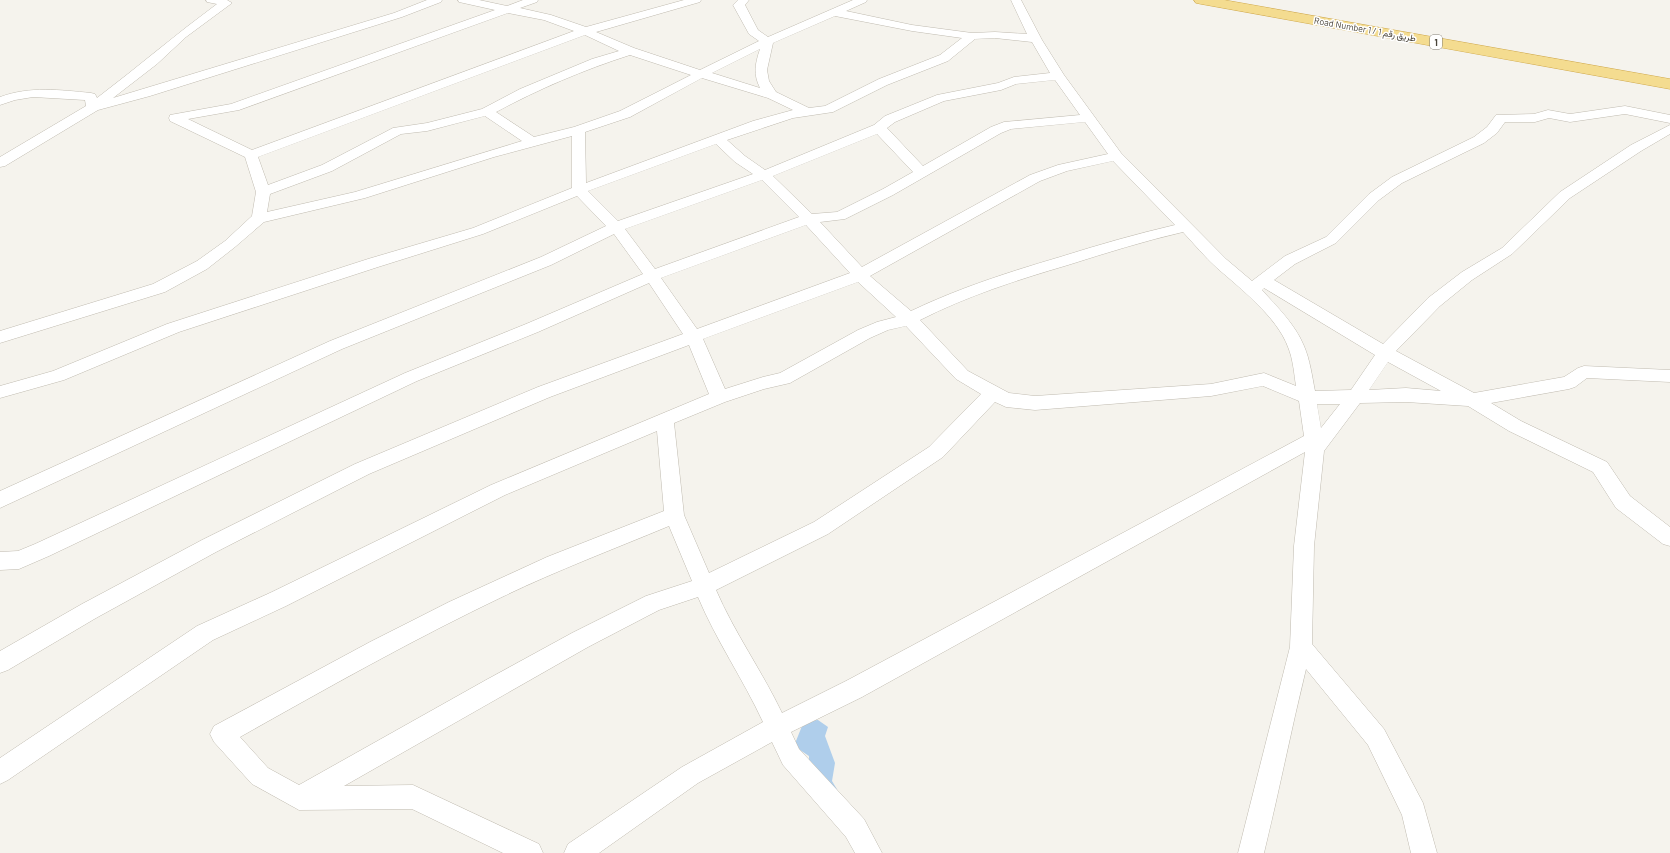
<svg xmlns="http://www.w3.org/2000/svg" width="1670" height="853" viewBox="0 0 1670 853" font-family="Barlow,Vazirmatn,sans-serif">
	<rect width="100%" height="100%" fill="#f5f3ed"/>
	<path fill="#afceeb" d="M818,720L828,727L825,736L835,763L832,781L838,791L836,801L809,773V756L794,746L804,721Z"/>
	<g fill="none" stroke-linecap="round" stroke-linejoin="round">
		<g stroke="#c0bbb0" stroke-width="1">
			<path id="minor" d="M206,0H227L232,3L186,37L157,64L113,98L394,13L427,0H442L441,2L402,17L150,96L98,110L5,166L0,167V157L86,106L85,100L33,97L15,100L0,105V97C30,86 60,90 91,93L95,94L97,98C138,67 176,34 217,4L207,2Z
				M458,0H479L507,6L523,0H538L537,2L520,8L551,15L586,27L684,0H701L700,2L596,32L634,48L700,70L759,41L749,34L733,5L738,0H749L745,5L758,30L768,37L853,0H867L866,2L846,11L912,25L972,33L995,32L1027,34L1011,0H1021L1042,40L1064,75L1121,153L1226,259L1252,281L1285,256L1326,237L1369,194L1392,177L1474,137L1487,127L1496,115L1534,114L1548,110L1570,114L1625,106L1670,115V123L1625,114L1570,122L1549,118L1535,122H1505L1497,133L1484,143L1402,183L1379,200L1336,243L1295,264L1274,280L1383,344L1428,298L1462,272L1502,248L1560,192L1631,145L1670,125V134L1641,151L1570,198L1512,254L1472,280L1440,306L1396,351L1474,393L1564,377L1578,368L1584,366L1670,370V382L1587,378L1575,387L1569,389L1491,403L1521,421L1607,462L1630,496L1670,527V546L1663,544L1616,508L1593,472L1509,431L1468,406L1406,402L1360,403L1324,451L1314,546L1312,644L1384,729L1423,803L1437,853H1411L1402,815L1368,745L1306,669C1291,730 1279,792 1264,853H1238L1290,647L1294,546L1305,452L862,697L791,732L799,749L864,819L882,853H855L846,837L783,765L772,742L698,783L599,853H564L568,844L682,767L763,722C743,679 716,640 698,597L659,610L588,647L344,786L413,785L539,844L543,853H503L412,809L299,810L252,784L214,742L210,734L214,726L370,642L449,602L547,557L664,511L657,431L505,495L286,606L213,640L8,780L0,784V758L197,626L272,592L491,485L709,394L689,345L550,397L369,474L216,552L96,618L8,670L0,673V651L82,604L202,540L355,464L538,387L683,334L649,283L538,332L417,381L49,556L19,569L0,570V552L18,551L35,544L405,373L526,324L643,274L614,234L551,265L342,349L0,508V491L330,341L541,257L606,226L577,196L483,234L378,267L179,332L64,380L0,398V386L53,371L167,324L368,259L473,228L572,188V136L494,157L365,198L264,222L235,247L207,269L165,292L0,343V331L153,284L197,261L225,241L252,216L256,192L245,157L170,121L169,118L170,115L231,104L495,10L459,2ZM508,13L544,20L574,31L252,150L188,119L239,110ZM835,16L912,31L962,38L940,55L879,79L825,106L809,108L776,92L769,81L767,70L773,43ZM585,35L619,51L592,59L520,89L482,109L427,123L393,128L322,165L268,185L258,157ZM995,38L1032,42L1050,73L1014,77L998,83L937,95L885,116L874,125L765,170L745,156L727,140L793,118L833,112L887,85L948,61L975,39ZM760,49C755,64 753,74 760,88L712,73ZM630,55L691,75L620,111L574,127L534,137L496,112C539,89 583,70 630,55ZM702,78L768,98L793,110L753,121L586,183L585,132L630,117ZM1055,80L1080,115L1004,122L991,127L923,166L887,128L895,122L944,101L1001,90L1016,84ZM485,116L522,141L355,192L267,212L270,194L332,171L401,134L427,131ZM1085,122L1108,154L1058,165L1030,175L862,267L820,222L845,219L893,195L1001,133L1011,129ZM877,134L913,172L883,189L837,212L812,214L773,176ZM716,144L735,162L753,174L618,221L588,191ZM1113,161L1175,225C1136,234 1098,245 1060,257C1009,272 959,288 911,311L870,276L1040,181L1067,171ZM762,180L799,217L655,269L625,229ZM806,225L850,273L697,329L661,278ZM1183,232C1194,244 1205,257 1217,268C1240,288 1277,317 1288,347C1293,359 1294,373 1296,386L1264,373L1211,384L1035,396L1009,393L968,371L920,320C967,296 1017,280 1068,265C1106,253 1144,241 1183,232ZM858,282L896,317L877,322L858,330L780,373L763,377L725,389L703,339ZM1264,288L1375,355L1351,390L1315,391C1312,376 1310,360 1304,346C1295,324 1277,307 1262,290ZM906,326L956,379L981,394L929,447L814,522L709,573L684,515L674,423L725,402L764,389L790,383L870,338L888,330ZM1388,362L1441,391L1406,388L1369,390ZM1263,386L1299,401L1304,436L846,681L782,713C762,671 734,632 716,590L828,534L943,457L995,402L1006,407L1035,410L1211,396ZM1317,404H1340L1321,428ZM669,526L692,581L646,596L572,633L486,680L299,785L268,768L240,737C327,688 414,639 504,596C558,570 614,549 669,526Z"/>
		</g>
		<g stroke="#d0a94b" stroke-width="1">
			<path id="trunk" d="M1194,0H1224L1670,79V89L1201,4L1196,3Z"/>
		</g>
		<use href="#minor" fill="#fff" fill-rule="evenodd"/>
		<use href="#trunk" fill="#f4dc90" fill-rule="evenodd"/>
	</g>
	<g text-anchor="middle" dominant-baseline="central" stroke-width="3" stroke-linejoin="round" paint-order="stroke">
		<g font-size="9" fill="#49443a" stroke="#fff">
			<text transform="translate(1365 29) rotate(10)">Road Number 1 / طريق رقم 1</text>
		</g>
		<rect fill="#fff" stroke="#807c75" stroke-width="1" x="1430" y="35" width="12" height="14" rx="3"/>
		<g font-size="9" font-weight="bold" fill="#49443a">
			<text x="1436" y="42">1</text>
		</g>
	</g>
</svg>
